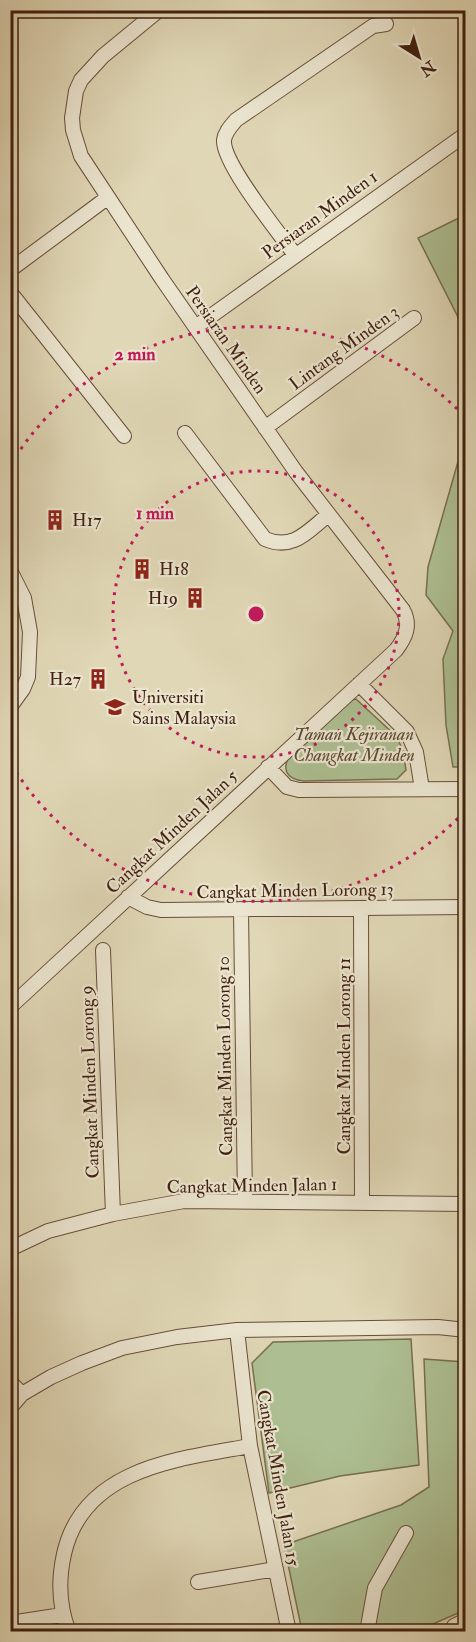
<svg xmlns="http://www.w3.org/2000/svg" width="476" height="1642" viewBox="0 0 476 1642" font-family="'IM FELL Double Pica',serif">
	<rect width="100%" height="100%" fill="#e0d7b6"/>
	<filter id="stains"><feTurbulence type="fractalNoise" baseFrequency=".00333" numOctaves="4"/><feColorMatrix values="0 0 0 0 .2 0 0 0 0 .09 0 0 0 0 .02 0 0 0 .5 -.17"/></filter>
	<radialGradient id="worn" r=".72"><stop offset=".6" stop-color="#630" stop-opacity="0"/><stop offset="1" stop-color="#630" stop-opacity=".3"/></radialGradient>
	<path fill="#adbf92" stroke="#776f50" stroke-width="1.5" d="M465,215V331L418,238Z
		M465,437L466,767H453L446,725L443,659L453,631L426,595L428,567Z
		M356,699L397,737L403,751L406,770L397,779L304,781C289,780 281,771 289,757L351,700Z
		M411,1339L419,1465L340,1476L269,1493L252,1363L273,1342Z
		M424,1359L465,1362V1610L417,1631H302L284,1545L401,1505L429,1487Z"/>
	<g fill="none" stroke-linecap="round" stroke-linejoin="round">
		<g stroke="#694d39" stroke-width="16">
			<path id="minor" d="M295,255C280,234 222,163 224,140C225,132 231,126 236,120L373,26L386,24
				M10,270L107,198
				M10,292L124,436
				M197,326L466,134
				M265,428L414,318
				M185,433L265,539C293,551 308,531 328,515
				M10,570L24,598L30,632L28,677L23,689L10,707
				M359,684L407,732L416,752L422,789
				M268,767L287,787L299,790L466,789
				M128,897L147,907L161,910L466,907
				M361,909L362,1202
				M241,911L245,1201
				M103,950L113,1214
				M10,1007L396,650C406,637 411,625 403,610L296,472L162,279L81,156L73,130L72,118L76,91L81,80L103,56L159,10
				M10,1249L48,1231L113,1214L184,1201L466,1204
				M237,1330L250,1446L289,1632
				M10,1382L22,1394
				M10,1408L22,1394L51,1377L82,1363L122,1348L177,1337L237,1330L438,1327L466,1330
				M198,1582L276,1569
				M10,1623L62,1615
				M69,1632C59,1607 58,1581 64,1554C83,1468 178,1459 250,1446
				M367,1632L375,1588L406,1533
				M452,1632L454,1626L466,1620"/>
		</g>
		<use href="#minor" stroke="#ebe5d0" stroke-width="14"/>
	</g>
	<g fill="none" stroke="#c2185b" stroke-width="3" stroke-dasharray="3 6">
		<circle cx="256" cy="614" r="143"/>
		<path d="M464 812A287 287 0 0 1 11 764M11 464A287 287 0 0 1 464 416"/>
	</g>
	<defs>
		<g id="building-bare" transform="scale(1.62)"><path d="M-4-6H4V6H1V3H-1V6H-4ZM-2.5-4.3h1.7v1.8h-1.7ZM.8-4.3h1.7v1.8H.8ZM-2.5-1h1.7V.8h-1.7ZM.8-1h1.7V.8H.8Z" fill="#8f2418" stroke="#ebe5d0" stroke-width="2.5" paint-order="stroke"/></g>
		<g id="university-bare" transform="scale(1.62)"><path d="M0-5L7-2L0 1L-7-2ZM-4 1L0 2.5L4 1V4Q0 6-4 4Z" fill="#8f2418" stroke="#ebe5d0" stroke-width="2.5" paint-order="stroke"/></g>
	</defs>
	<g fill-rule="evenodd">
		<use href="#building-bare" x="55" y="520"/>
		<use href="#building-bare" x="142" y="569"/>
		<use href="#building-bare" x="195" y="598"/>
		<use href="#building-bare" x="98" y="679"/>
		<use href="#university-bare" x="115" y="707"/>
	</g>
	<g text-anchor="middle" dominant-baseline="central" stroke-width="4.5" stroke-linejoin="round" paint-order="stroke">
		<g font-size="18" fill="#411f0f" stroke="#ebe5d0">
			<text transform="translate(320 215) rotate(-36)">Persiaran Minden 1</text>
			<text transform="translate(226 340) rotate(55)">Persiaran Minden</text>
			<text transform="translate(344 348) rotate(-36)">Lintang Minden 3</text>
			<text transform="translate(172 832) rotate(-43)">Cangkat Minden Jalan 5</text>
			<text transform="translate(295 891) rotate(-1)">Cangkat Minden Lorong 13</text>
			<text transform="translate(225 1056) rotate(-91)">Cangkat Minden Lorong 10</text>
			<text transform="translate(344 1056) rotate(-90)">Cangkat Minden Lorong 11</text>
			<text transform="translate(90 1082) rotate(-92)">Cangkat Minden Lorong 9</text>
			<text transform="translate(252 1186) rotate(-1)">Cangkat Minden Jalan 1</text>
			<text transform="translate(278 1478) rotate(80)">Cangkat Minden Jalan 15</text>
		</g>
		<g font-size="18" fill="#411f0f" stroke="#ebe5d0" text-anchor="start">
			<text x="72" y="520">H17</text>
			<text x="159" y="569">H18</text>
			<text x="178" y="598" text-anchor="end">H19</text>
			<text x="81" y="679" text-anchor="end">H27</text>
			<text x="132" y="697">Universiti<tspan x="132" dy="21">Sains Malaysia</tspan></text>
		</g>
		<g font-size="18" font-style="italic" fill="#5c4730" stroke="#ebe5d0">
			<text x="354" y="734">Taman Kejiranan<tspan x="354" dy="21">Changkat Minden</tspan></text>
		</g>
	</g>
	<circle cx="256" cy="614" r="9" fill="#c2185b" stroke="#ebe5d0" stroke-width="3"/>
	<g font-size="18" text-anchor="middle" font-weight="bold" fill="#c2185b" stroke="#ebe5d0" stroke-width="4.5" stroke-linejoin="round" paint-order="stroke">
		<text x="135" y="360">2 min</text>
		<text x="155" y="519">1 min</text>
	</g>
	<rect width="476" height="1642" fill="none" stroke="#e0d7b6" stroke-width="36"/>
	<rect x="12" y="12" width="452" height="1618" fill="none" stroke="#411f0f" stroke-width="3"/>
	<rect x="18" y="18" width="440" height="1606" fill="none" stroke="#411f0f" stroke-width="1.5"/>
	<g transform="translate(419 57) rotate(143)" stroke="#ebe5d0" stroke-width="4.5" paint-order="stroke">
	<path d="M0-4.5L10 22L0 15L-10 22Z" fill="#411f0f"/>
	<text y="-9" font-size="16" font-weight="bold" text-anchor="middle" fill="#411f0f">N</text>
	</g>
	<rect width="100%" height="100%" filter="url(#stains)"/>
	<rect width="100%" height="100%" fill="url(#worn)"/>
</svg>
